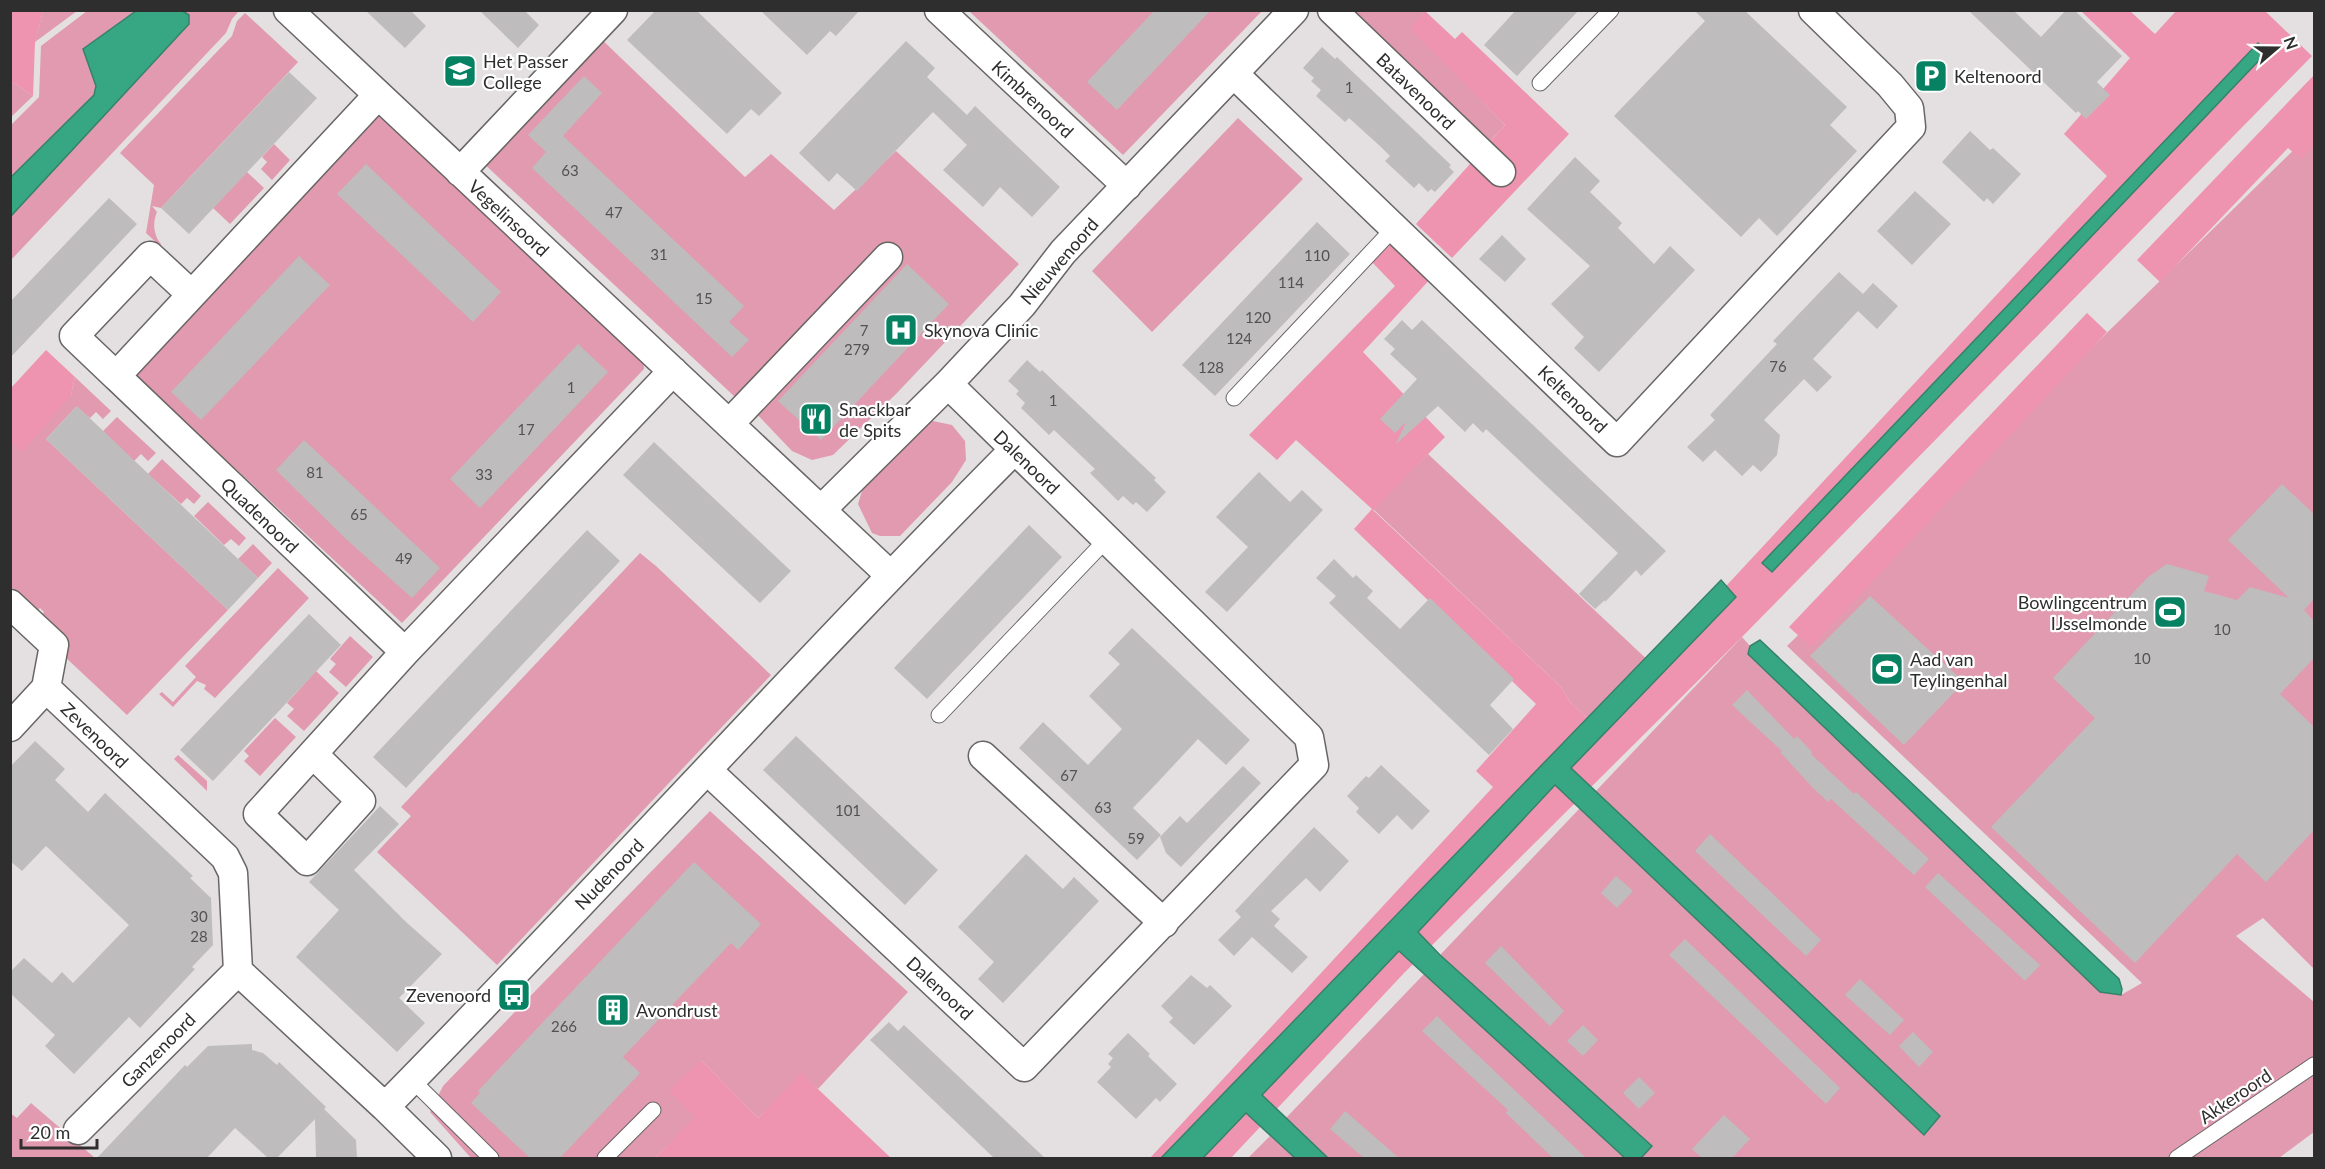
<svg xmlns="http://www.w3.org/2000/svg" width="2325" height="1169" viewBox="0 0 2325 1169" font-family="Lato,sans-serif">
	<rect width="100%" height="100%" fill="#e4e0e1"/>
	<path fill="#e19aaf" d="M1321,10L1425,11L1411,29L1505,125L1474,159Z
		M43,11H77L35,42Z
		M87,11H136L83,49L96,86L94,95L11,177V125L39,97L41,46Z
		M181,11H239L232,19L226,33L11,260L10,216L189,24L188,15Z
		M969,11H1262L1123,155Z
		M245,13L298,62L161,208L152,206L157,212C152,223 154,236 161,244L160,246L146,233L154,185L120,153L232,36L237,21Z
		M596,34L745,177L771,154L834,210L896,151L1019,264L897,393L833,455L812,460L792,451L753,410L734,396L481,161Z
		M11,81L33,96L11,117Z
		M380,109L643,355L644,369L402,623L133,374Z
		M1238,118L1303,179L1152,332L1092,271Z
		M2311,133L2314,137V969L2263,918L2236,936L2314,1002V1132L2279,1158H1641L1652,1146L1440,955L1581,807L1924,1135L1940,1116L1595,792L1742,637L1750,646L1748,654L2100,992L2121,995L2142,983L1787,646Z
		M274,144L290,160L272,180L261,169L267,162L262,157Z
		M247,172L264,188L230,224L213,208Z
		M75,377L111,411L103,419L96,412L90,418L76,407L46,439L228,610L127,715L64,656L41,616L44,612L40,608L37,611L11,587L10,443L71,395Z
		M117,417L156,453L148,461L141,454L134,461L103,431Z
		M928,420L952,425L965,441L966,460L952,482L900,536H880L872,533L858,504L863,488Z
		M1428,454L1653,665L1596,726L1570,702L1562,688L1373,509Z
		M162,459L201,496L194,504L187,498L181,504L148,474Z
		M208,502L246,538L239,546L231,539L224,545L194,516Z
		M253,544L272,563L258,578L238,559Z
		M640,553L656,566L771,675L497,965L377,852L411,816L401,807Z
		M278,568L309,598L215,698L204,689L206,685L197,681L173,707L159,694L162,692L173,702L196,677L185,666Z
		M350,636L373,657L346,687L329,672L336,664L330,659Z
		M316,671L339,693L304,731L287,716L294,709L287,703Z
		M275,718L296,737L260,776L244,761L249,756L244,751Z
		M178,755L207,781V791L174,759Z
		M710,811L908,992L818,1089L801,1074L758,1118L701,1060L696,1117L655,1158H471L430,1112L443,1086Z
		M1425,973L1625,1158H1328L1285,1119Z
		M31,1103L95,1158H11L10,1113L17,1118Z
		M1270,1136L1295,1158H1248Z"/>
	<path fill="#ee94b0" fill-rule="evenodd" d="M10,11H43L35,43L33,96L11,81Z
		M1425,11L1455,39L1462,32L1569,134L1452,258L1416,224L1505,125L1410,29Z
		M2081,11H2130L2155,34L2176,11H2265L2312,56L1742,637L1405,972L1231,1158H1150L1493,787L1476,771L1536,704L1354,529L1372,509L1296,440L1277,460L1249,435L1395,286L1372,262L1395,238L1434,275L1363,352L1445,437L1373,510L1562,688L1570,702L1596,726L2107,176L2064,134L2130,58ZM2258,43L2267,52L1771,572L1763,563Z
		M2314,75V145L2301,159L2288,148L2160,282L2137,260Z
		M2087,313L2107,332L1811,647L1789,627Z
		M46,350L75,377L71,395L22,452L11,443V388Z
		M701,1060L758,1118L801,1073L891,1158H655L695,1117L669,1091Z"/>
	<path fill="#37a683" stroke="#35826a" stroke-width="1.5" d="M181,10L189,15V24L11,216V177L94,95L96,86L83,49L136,11Z
		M2258,43L2267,52L1772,572L1762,563Z
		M1721,580L1736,597L1571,768L1940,1116L1924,1135L1555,785L1418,932L1440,955L1652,1146L1641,1158H1625L1399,951L1262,1095L1328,1158H1295L1246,1113L1203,1158H1161Z
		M1760,640L2119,979L2122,989L2121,995L2100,992L1748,654L1750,646Z"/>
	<path fill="#bfbcbd" d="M365,10H410L426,26L405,48Z
		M479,10H524L539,25L518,48Z
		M656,10H696L782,93L759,116L751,109L727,134L627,40Z
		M760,10H860L836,36L830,31L807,55Z
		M1155,10H1211L1117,110L1087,82Z
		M1516,10H1579L1517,76L1484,45Z
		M1694,10H1744L1847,107L1830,125L1857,151L1777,236L1759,218L1741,237L1614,116L1705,21Z
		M1968,10H2013L2041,37L2066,10H2074L2122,56L2097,82L2110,95L2086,119L2078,111L2076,113Z
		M906,41L935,68L927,77L967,115L975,106L1060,187L1032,217L1000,187L983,207L943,170L967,145L933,112L857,191L837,173L829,182L799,153Z
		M1322,47L1335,59L1337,57L1451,165L1449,167L1454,172L1435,192L1431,189L1428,192L1419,183L1414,188L1385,161L1390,156L1381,147L1349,118L1345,122L1316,96L1321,90L1311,81L1314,78L1303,68Z
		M289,72L317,98L189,234L161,208Z
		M584,76L602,93L563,136L744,306L729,322L749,340L732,357L532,168L546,152L528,135Z
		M1970,131L1990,150L1993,148L2021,174L1993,204L1987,198L1984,202L1942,162Z
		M1575,157L1600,181L1590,192L1622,223L1618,228L1654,264L1670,246L1695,270L1599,372L1574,348L1584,337L1551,304L1590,266L1527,209Z
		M366,164L501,292L473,322L337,194Z
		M1915,191L1951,224L1912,265L1877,231Z
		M109,198L137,224L10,358V302Z
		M1317,222L1350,254L1215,396L1182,365Z
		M1502,235L1526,259L1505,282L1479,259Z
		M299,256L330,285L201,420L171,392Z
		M907,264L949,304L821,440L778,401Z
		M1839,272L1863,294L1873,283L1898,306L1877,329L1858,311L1813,359L1832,377L1817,392L1804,379L1764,420L1780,435L1777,455L1761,472L1753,465L1742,476L1715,450L1703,462L1687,447L1715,420L1710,415L1777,344L1773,341Z
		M1402,320L1412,330L1422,320L1666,551L1641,576L1636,570L1605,602V600L1595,609L1579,594L1618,553L1486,429L1483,433L1473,423L1465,432L1438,406L1396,444L1406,422L1395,433L1380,419L1417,379L1390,354L1395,349L1384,339Z
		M578,344L608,372L480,508L450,479Z
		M1027,360L1040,372L1042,370L1156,478L1154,480L1166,492L1147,512L1136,502L1133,505L1123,496L1118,501L1090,473L1095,469L1054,430L1049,435L1021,408L1025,403L1016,394L1019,391L1008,381Z
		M77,406L258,578L228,610L46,439Z
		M304,440L440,568L412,598L346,539L276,470Z
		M654,442L791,571L760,603L623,475Z
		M1259,472L1290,502L1302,490L1323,510L1227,612L1205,592L1248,547L1216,517Z
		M2282,484L2314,514V599L2304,610L2314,621V658L2280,694L2314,727V830L2266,882L2237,854L2135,963L1991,827L2095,718L2053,678L2148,577L2167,564L2209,576L2204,591L2237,600L2250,587L2289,598L2228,540Z
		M1029,525L1062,557L927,699L894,668Z
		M587,530L620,561L406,788L373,757Z
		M1334,559L1353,578L1356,575L1373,591L1367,598L1400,629L1430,598L1514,679L1490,705L1513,729L1489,755L1329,603L1336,596L1316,578Z
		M1870,596L1964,682L1904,745L1810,656Z
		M309,614L341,645L213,781L180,750Z
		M1132,628L1250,740L1226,765L1198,739L1158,782L1133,808L1161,835L1137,860L1019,748L1043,722L1088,765L1122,729L1089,696L1120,664L1108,653Z
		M1747,690L1794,739L1797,736L1812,752L1811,754L1854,794L1856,792L1929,859L1914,875L1831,799L1828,802L1813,788L1780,752L1782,751L1732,705Z
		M796,736L938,870L905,905L763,770Z
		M35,741L65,769L55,780L88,812L105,793L193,876L190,878L211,898L213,945L192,967L195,969L140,1028L129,1017L74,1074L45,1046L55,1035L10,993V972L24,958L52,983L62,972L73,983L129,925L46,846L22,871L10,861V767Z
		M1381,765L1430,811L1412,830L1397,815L1379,834L1356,812L1359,808L1347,796L1366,776L1369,778Z
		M1243,766L1261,783L1181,867L1166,853L1160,837L1180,816L1187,823Z
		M380,806L399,824L354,870L405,921L442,954L399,998L425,1023L397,1052L296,957L339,910L309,882Z
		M1314,827L1349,861L1320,892L1306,878L1271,911L1280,919L1274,926L1308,957L1292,973L1252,937L1234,956L1218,940L1241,917L1235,911Z
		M1710,834L1821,940L1806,956L1695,851Z
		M1026,854L1063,889L1074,877L1099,901L1003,1003L978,979L994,962L958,927Z
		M694,862L761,924L738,950L731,943L623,1057L640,1073L560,1158H530L471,1103L480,1093L478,1091Z
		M1938,873L2040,965L2025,981L1925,887Z
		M1616,876L1633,891L1617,908L1601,893Z
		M1685,939L1840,1088L1826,1104L1669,955Z
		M1501,946L1564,1011L1550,1026L1485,963Z
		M1191,975L1207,988L1210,985L1232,1006L1194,1045L1169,1022L1173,1018L1161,1006Z
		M1860,979L1904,1020L1890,1035L1845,995Z
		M1437,1016L1466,1044L1586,1158H1553L1534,1140L1506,1113L1508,1110L1422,1031Z
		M889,1022L898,1031L904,1025L1045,1158H994L870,1040Z
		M1583,1025L1598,1040L1583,1056L1567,1041Z
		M1913,1032L1933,1052L1919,1067L1899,1046Z
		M1128,1033L1150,1054L1148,1056L1177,1084L1160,1102L1156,1098L1136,1119L1097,1082L1111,1067L1108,1064L1113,1058L1108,1054Z
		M252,1044V1050L263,1053L277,1065L279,1062L326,1107L324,1109L356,1140L357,1158H316L315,1119L277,1158H268L235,1128L207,1158H97L185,1065L187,1067L208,1046Z
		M1639,1077L1655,1093L1639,1109L1623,1093Z
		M1345,1111L1399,1158H1364L1330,1129Z
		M1724,1115L1750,1139L1732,1158H1702L1692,1149Z"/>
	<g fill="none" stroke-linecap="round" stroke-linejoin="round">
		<g stroke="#686565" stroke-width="17">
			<path id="lane" d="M1540,83L1611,10
				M1234,398L1394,228
				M939,715L1106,540
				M412,1080L491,1158
				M605,1158L653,1110
				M2177,1158L2314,1065"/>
		</g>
		<g stroke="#686565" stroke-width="31">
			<path id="street" d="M288,10L890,575
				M939,10L1127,186
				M1332,10L1501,172
				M1235,75L1617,442L1911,127L1909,108L1890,85L1813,10
				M378,95L116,376L405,652
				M460,172L613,10
				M116,376L74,336L150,256L191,294
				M729,424L888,257
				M821,510L948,384L1022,305L1063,252L1294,10
				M10,604L54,645L46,688L225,857L233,873L238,971L385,1107L437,1158
				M10,727L46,688
				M313,754L361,801L307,861L258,814L405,652L673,371
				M983,756L1164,923
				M708,771L1024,1067L1314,765L1309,737L948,384
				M385,1107C598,891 800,665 1014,450
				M78,1130L238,971"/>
		</g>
		<use href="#lane" stroke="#fff" stroke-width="15"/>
		<use href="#street" stroke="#fff" stroke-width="28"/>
	</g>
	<defs>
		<g id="school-square" transform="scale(1.725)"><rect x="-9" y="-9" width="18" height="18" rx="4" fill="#068262" stroke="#fff"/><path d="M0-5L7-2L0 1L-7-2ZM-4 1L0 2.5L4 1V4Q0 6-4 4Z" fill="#fff"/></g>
		<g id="parking-square" transform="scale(1.725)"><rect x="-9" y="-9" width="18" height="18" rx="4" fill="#068262" stroke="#fff"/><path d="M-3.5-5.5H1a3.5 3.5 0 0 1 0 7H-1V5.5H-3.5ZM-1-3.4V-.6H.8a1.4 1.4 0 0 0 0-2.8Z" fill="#fff"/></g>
		<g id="hospital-square" transform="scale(1.725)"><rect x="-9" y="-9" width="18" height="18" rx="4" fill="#068262" stroke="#fff"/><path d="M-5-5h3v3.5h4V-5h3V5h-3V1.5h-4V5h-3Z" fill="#fff"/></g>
		<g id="restaurant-square" transform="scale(1.725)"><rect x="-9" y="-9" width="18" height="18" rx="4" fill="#068262" stroke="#fff"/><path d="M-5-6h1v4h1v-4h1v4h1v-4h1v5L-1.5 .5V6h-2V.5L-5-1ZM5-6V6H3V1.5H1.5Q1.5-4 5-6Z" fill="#fff"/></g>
		<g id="stadium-square" transform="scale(1.725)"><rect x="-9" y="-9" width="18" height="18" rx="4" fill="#068262" stroke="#fff"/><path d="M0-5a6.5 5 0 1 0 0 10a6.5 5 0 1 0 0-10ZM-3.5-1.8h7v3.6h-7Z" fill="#fff"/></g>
		<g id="bus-square" transform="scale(1.725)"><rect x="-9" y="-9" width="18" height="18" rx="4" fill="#068262" stroke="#fff"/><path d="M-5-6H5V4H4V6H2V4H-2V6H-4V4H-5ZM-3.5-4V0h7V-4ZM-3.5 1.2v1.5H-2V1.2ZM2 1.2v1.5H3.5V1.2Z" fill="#fff"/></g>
		<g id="building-square" transform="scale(1.725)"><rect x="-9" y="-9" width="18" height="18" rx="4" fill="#068262" stroke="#fff"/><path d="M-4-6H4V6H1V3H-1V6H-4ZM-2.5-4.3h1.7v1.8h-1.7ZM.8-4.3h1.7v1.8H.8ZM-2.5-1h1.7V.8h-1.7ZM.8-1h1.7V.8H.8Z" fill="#fff"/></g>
	</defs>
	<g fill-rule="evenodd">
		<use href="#school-square" x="460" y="71"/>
		<use href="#parking-square" x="1931" y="76"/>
		<use href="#hospital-square" x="901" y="330"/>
		<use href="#restaurant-square" x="816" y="419"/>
		<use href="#stadium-square" x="2170" y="612"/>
		<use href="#stadium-square" x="1887" y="669"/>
		<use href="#bus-square" x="514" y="995"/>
		<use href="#building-square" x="613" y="1010"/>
	</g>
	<g text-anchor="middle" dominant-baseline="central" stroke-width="4.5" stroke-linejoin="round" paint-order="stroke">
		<g font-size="15" fill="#535252">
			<text x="1349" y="87">1</text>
			<text x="570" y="170">63</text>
			<text x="614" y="212">47</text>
			<text x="659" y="254">31</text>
			<text x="1317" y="255">110</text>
			<text x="1291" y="282">114</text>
			<text x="704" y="298">15</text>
			<text x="1258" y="317">120</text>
			<text x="864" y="330">7</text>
			<text x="1239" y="338">124</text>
			<text x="857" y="349">279</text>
			<text x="1778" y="366">76</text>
			<text x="1211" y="367">128</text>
			<text x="571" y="387">1</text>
			<text x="1053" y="400">1</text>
			<text x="526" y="429">17</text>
			<text x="315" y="472">81</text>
			<text x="484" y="474">33</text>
			<text x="359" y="514">65</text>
			<text x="404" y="558">49</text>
			<text x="2222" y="629">10</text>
			<text x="2142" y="658">10</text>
			<text x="1069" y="775">67</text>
			<text x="1103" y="807">63</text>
			<text x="848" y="810">101</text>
			<text x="1136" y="838">59</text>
			<text x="199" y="916">30</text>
			<text x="199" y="936">28</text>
			<text x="564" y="1026">266</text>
		</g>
		<g font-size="18" fill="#2f2e2e" stroke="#fff" text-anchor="start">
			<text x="483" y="61">Het Passer<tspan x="483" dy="21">College</tspan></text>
			<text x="1954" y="76">Keltenoord</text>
			<text x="924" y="330">Skynova Clinic</text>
			<text x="839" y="409">Snackbar<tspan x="839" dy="21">de Spits</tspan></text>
			<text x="2147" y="602" text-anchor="end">Bowlingcentrum<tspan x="2147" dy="21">IJsselmonde</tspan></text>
			<text x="1910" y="659">Aad van<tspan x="1910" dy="21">Teylingenhal</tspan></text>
			<text x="491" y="995" text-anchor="end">Zevenoord</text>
			<text x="636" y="1010">Avondrust</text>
		</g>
		<g font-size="18" fill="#2f2e2e" stroke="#fff">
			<text transform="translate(1416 91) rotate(44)">Batavenoord</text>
			<text transform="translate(1033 99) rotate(43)">Kimbrenoord</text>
			<text transform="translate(509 218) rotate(43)">Vegelinsoord</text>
			<text transform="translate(1059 261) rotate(-49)">Nieuwenoord</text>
			<text transform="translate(1573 399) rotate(44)">Keltenoord</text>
			<text transform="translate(1027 462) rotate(44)">Dalenoord</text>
			<text transform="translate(260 515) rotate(44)">Quadenoord</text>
			<text transform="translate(95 735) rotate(44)">Zevenoord</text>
			<text transform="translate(609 874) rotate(-46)">Nudenoord</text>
			<text transform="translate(940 988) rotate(43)">Dalenoord</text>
			<text transform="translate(158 1050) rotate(-45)">Ganzenoord</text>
			<text transform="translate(2235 1096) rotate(-34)">Akkeroord</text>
		</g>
	</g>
	<rect width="2325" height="1169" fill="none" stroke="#2f2e2e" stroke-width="24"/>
	<g transform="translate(2277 48) rotate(70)" stroke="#ffffff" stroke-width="4.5" paint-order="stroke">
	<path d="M0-4.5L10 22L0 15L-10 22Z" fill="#2f2e2e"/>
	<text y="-9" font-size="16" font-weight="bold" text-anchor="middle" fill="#2f2e2e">N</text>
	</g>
	<path d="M21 1139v9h76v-9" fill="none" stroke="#2f2e2e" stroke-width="3"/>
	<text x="30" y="1139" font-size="18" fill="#2f2e2e" stroke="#ffffff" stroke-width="4.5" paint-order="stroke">20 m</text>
</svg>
